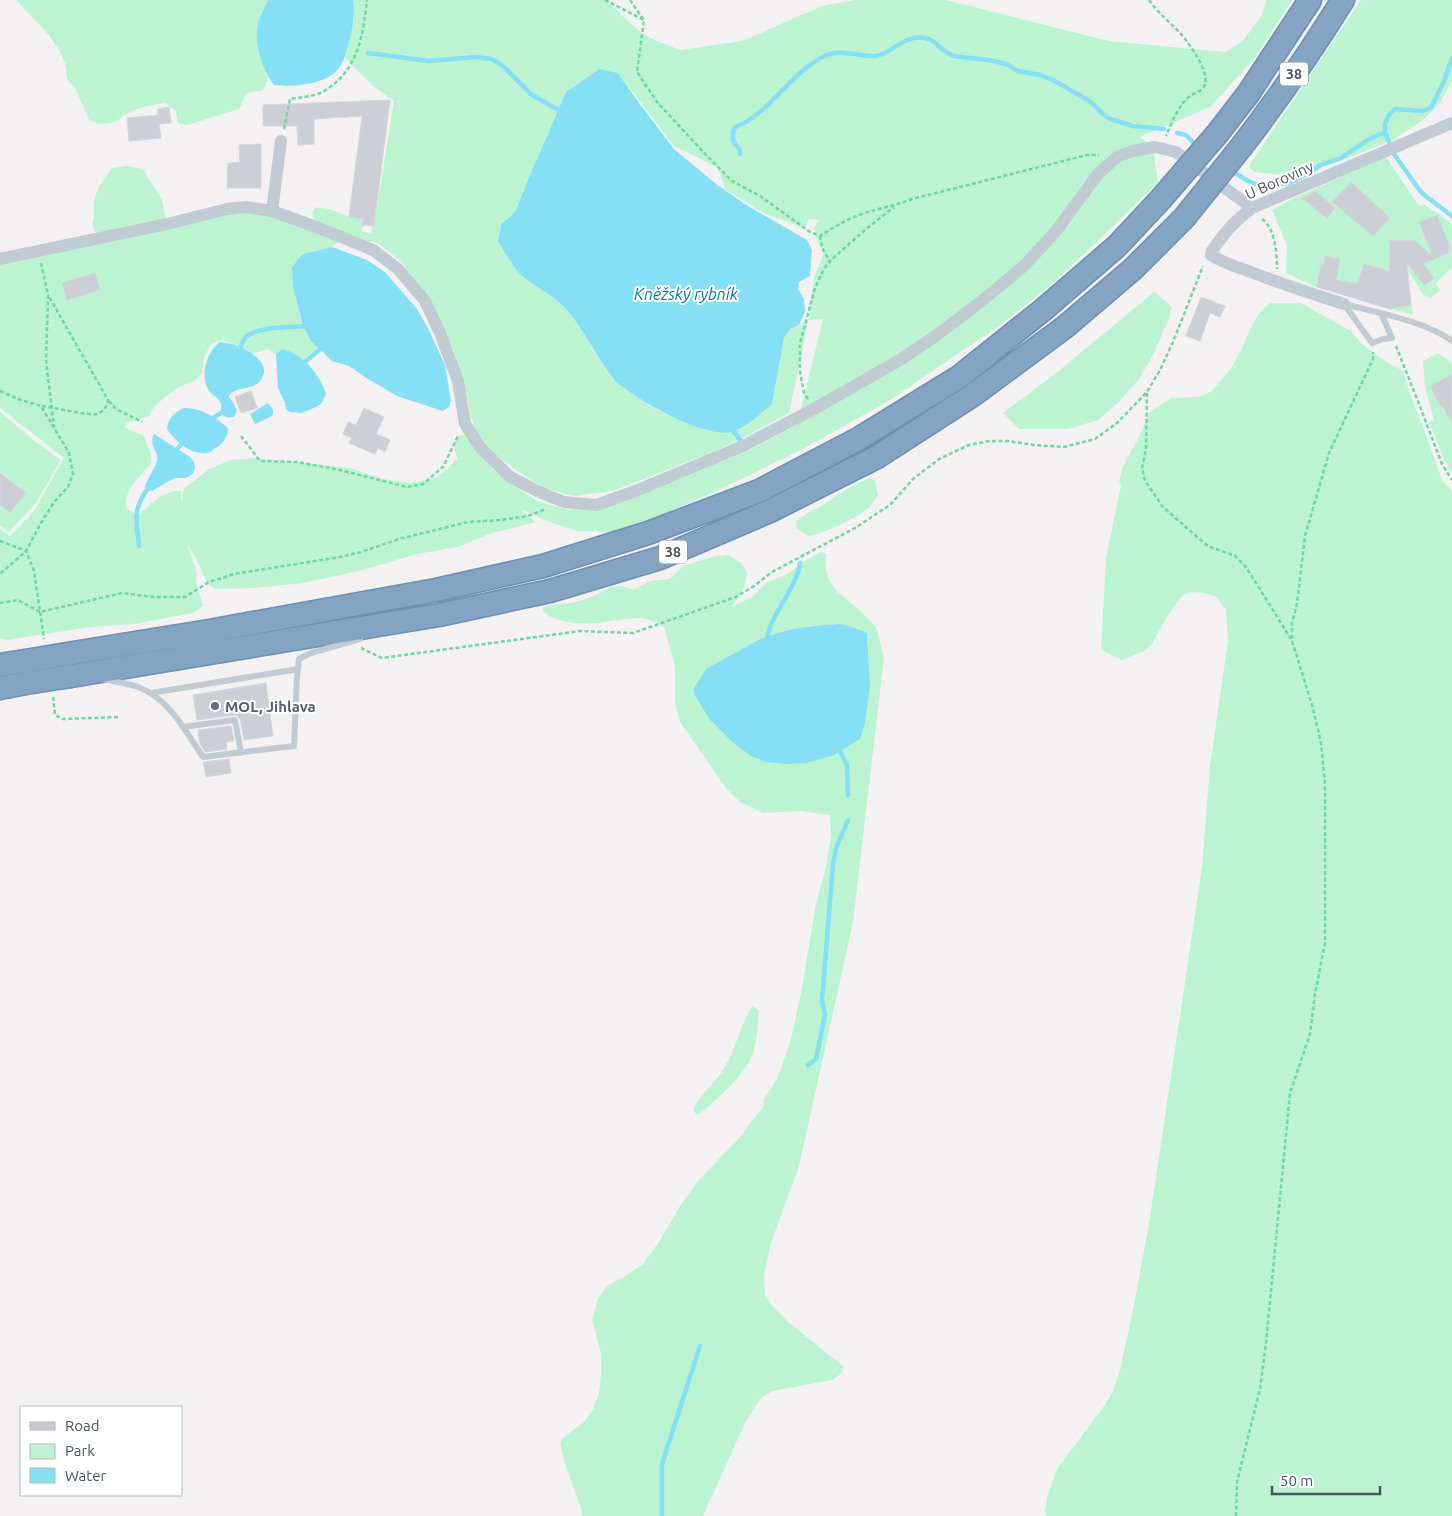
<svg xmlns="http://www.w3.org/2000/svg" width="1452" height="1516" viewBox="0 0 1452 1516" font-family="Ubuntu,sans-serif">
	<rect width="100%" height="100%" fill="#f3f1f1"/>
	<path fill="#bcf4d1" fill-rule="evenodd" d="M16,0H268L260,18L258,51L268,78L263,90L247,93L239,109L187,125L178,123L176,111L165,103L146,106L127,113L116,122L99,124L89,120L76,90L67,79L65,63L59,50L48,34Z
		M353,0H606L640,32L657,41L680,50L742,41L822,6L854,0H946L1109,41L1225,52L1242,42L1262,15L1266,0H1292L1254,59L1210,107L1140,137L1153,147L1158,182L1102,237L1052,284L999,326L887,402L799,451L712,493L663,514L611,532L578,531L552,523L521,509L535,522L490,534L457,547L417,554L359,571L303,583L255,588L216,589L207,583L197,560L187,544L197,573L196,582L203,606L193,613L134,624L91,627L7,640L0,639V529L10,536L34,511L64,458L0,408V263L71,247L102,244C100,238 95,232 93,226C92,222 94,219 94,215C91,196 101,183 112,168L127,166L143,169L162,200L167,224L246,207L343,238L332,247L303,254L293,287L303,326L311,341L318,347L303,360L297,355L282,349L276,354L267,349L252,354L241,347L223,340L211,344L204,357L202,372L196,380L179,387L165,397L154,407L149,416L127,423L124,427L144,436C147,445 153,454 151,463C140,477 122,491 127,509L138,515C151,505 164,489 181,491V502L184,489L209,469L231,460L255,458L350,468L383,479L410,483L435,478L450,467L455,459L458,461L454,447L455,440L461,435H466L493,470L537,501L569,510L616,505L750,450L797,425L823,319L808,320L803,348L789,413L741,439L705,455L618,489L605,492L573,496L542,487L516,470L497,456L475,432L463,380L453,349L424,293L402,262L376,242L362,240L315,220L312,213L315,208C326,205 339,214 351,217C355,218 359,218 363,219L362,232L371,233L372,225H374L394,101L373,86L344,57L354,19ZM599,69L618,73L673,145L718,168L726,190L765,214L805,228L809,219L819,220L814,227L817,241L824,252L814,277L808,320L790,329L784,338L772,404L716,432C675,421 629,401 603,365C590,347 581,324 565,308C552,295 535,288 522,276C513,268 505,252 498,242L501,224L511,216L516,210L527,182L566,92ZM95,273L100,290L67,300L62,283Z
		M1361,0H1452V81L1439,104L1424,119L1393,140L1340,161L1281,175L1255,172L1249,167L1254,158Z
		M1386,157L1419,206L1424,204C1434,212 1444,216 1452,225V267L1435,284L1440,290L1430,299L1422,293L1408,270L1404,282L1410,294L1413,315L1316,287L1286,273L1287,245L1272,210L1294,198Z
		M1154,292L1172,307L1168,321L1154,353L1139,379L1119,402L1098,420L1068,429H1019L1003,413L1055,374Z
		M1270,303H1301L1351,331L1361,343L1380,358L1403,371L1411,397L1423,427L1442,480L1452,491V1516H1047L1045,1512L1047,1497L1057,1469L1102,1409L1112,1394L1120,1370L1133,1310L1149,1224L1202,868L1210,766L1228,641L1226,609L1216,597L1205,593L1191,592L1182,596L1168,615L1152,644L1144,651L1122,660L1101,650L1106,558L1121,485L1119,481L1122,469L1140,435L1150,411L1171,398L1198,397L1212,391L1232,367L1242,348L1252,325L1260,312Z
		M1438,353L1452,363V473L1445,461L1429,422L1434,420L1425,387L1423,361Z
		M0,412L36,442L61,460L36,503L8,532L0,526Z
		M871,478L875,481L878,495C875,499 872,504 869,508C858,517 821,535 808,536L797,529L796,521C806,513 816,509 826,503C841,493 854,483 871,478Z
		M821,552L826,554C822,593 849,595 868,619C871,621 874,625 876,628C880,637 881,648 884,658L853,922L799,1166L771,1243L764,1275L765,1295L771,1304L787,1321L844,1367L841,1374L832,1380L772,1391L760,1399L745,1423L703,1516H582L581,1508L564,1461L560,1442L563,1438L585,1421L593,1409L599,1394L601,1375V1354L592,1320L597,1301L607,1286L627,1275L644,1263L661,1239L680,1206L698,1181L739,1138L763,1107L764,1099L776,1081L790,1043L801,993L816,904L826,867L831,836L830,815L800,811L763,813L740,802L726,788L680,722L675,703V666L664,627C657,623 650,619 642,618C612,618 592,629 560,620C553,618 548,616 543,611V608L546,606L576,602L592,597L611,587L623,586L633,590L650,581L670,579L683,566L715,556L728,555L742,564L747,573L745,586L732,607L752,597L766,583L786,575L808,559ZM840,624L867,633L870,686L865,724L841,752L751,756L733,743L710,720L738,652L767,636L793,629L822,625Z
		M752,1006L759,1011C758,1025 757,1041 753,1054C745,1074 715,1102 698,1115L693,1111C698,1095 714,1085 723,1070C736,1050 740,1026 752,1006Z"/>
	<path fill="#85dff5" d="M268,0H353C355,13 353,26 350,38C347,48 345,60 339,68C327,85 293,87 274,85C263,70 255,48 257,29C258,19 264,9 268,0Z
		M599,69L618,73L639,103L674,149L716,184L748,206L807,240L812,250L810,276L799,282L798,289L804,299L805,312L799,325L790,329L784,338L772,404C761,413 749,425 735,431C710,442 633,399 615,380C596,359 585,329 565,308C553,295 536,288 522,276C514,269 505,252 498,242L501,224L511,216L516,210L527,182L566,92Z
		M332,247L367,260L385,272L417,309L427,326L445,365L451,401L449,407L443,411L397,396L368,379L349,366L332,361L311,341L303,326L293,287L292,267L303,254Z
		M220,342C225,343 230,343 235,345C247,349 269,362 263,376C257,393 232,385 229,397L234,404L237,411L234,417C217,420 224,407 219,400C216,396 212,395 210,392C199,377 206,352 220,342Z
		M282,349C303,354 320,374 326,394L321,404L316,407L302,413L290,412L286,409L285,403L278,388L276,354Z
		M268,403C272,407 275,411 272,416L255,424L250,414Z
		M184,408C200,407 217,418 228,428C228,436 225,440 220,445C217,447 213,450 210,452C194,458 175,441 167,429C168,418 175,412 184,408Z
		M154,434L190,457C198,465 196,475 185,478C181,478 177,477 173,479C166,482 159,487 152,491L147,490L145,487C147,477 158,467 157,457C156,449 149,443 154,434Z
		M840,624L849,626L867,633L870,686L865,724L860,739L834,755L806,763L787,764L766,762L751,756L733,743L710,720L694,694V688L706,669L755,642L767,636L793,629L822,625Z"/>
	<g fill="none" stroke-linecap="round" stroke-linejoin="round">
		<path stroke="#85dff5" stroke-width="4.5" d="M368,53L429,61L475,57L492,59L503,66L532,95L562,112
			M1452,58L1445,79L1431,108L1423,111L1395,109L1389,115L1385,124V132L1394,154L1418,188L1423,194L1452,216
			M1177,133L1186,135L1198,147
			M740,154V150C735,145 730,138 734,130C734,129 735,128 736,127C738,125 743,124 746,122C751,119 756,115 761,111C782,93 801,66 827,55C840,49 863,57 876,56C890,54 900,40 914,38C938,35 936,50 954,56L995,61L1008,65L1018,71L1040,75L1053,80L1091,102L1104,115L1110,119L1133,126L1164,129
			M1230,170L1248,181L1264,187L1289,183L1300,178L1321,165L1341,158L1369,139L1385,132
			M239,353C240,348 242,342 245,338C256,326 293,327 309,326
			M305,362L320,349
			M210,420L224,411
			M733,427L734,432L741,441
			M173,454L184,441
			M139,546C136,520 132,508 150,486
			M767,642C767,618 797,589 800,563
			M838,748L847,765L848,795
			M808,1065L816,1059L825,1014L822,1001L833,864L836,849L848,820
			M662,1516V1464L700,1346"/>
	</g>
	<path fill="#ccd0d6" stroke="#d4d7dd" d="M390,100L374,225L362,226L363,219L349,217L362,116L314,119V144L298,145L297,126H263V105Z
		M169,107L171,123L159,124L161,138L129,141L127,118L158,115V109Z
		M261,144V188H227L228,163L240,162L239,145Z
		M1351,182L1390,218L1373,236L1332,202Z
		M1315,191L1335,208L1327,218L1302,198Z
		M1437,215L1450,247L1448,248L1450,252L1423,264L1434,278L1424,285L1407,263L1411,305L1390,309L1317,287L1321,264L1324,265L1325,256L1340,259L1336,280L1357,284L1364,264L1389,271L1390,243L1388,240L1416,241L1433,257L1419,222Z
		M95,273L100,290L67,300L62,283Z
		M1201,297L1225,306L1220,317L1210,313L1200,341L1186,336Z
		M1452,374V422L1442,405L1440,406L1430,386Z
		M251,391L257,408L241,413L235,397Z
		M364,408L384,417L376,434L390,440L385,452L378,448L375,454L349,443L352,438L343,434L348,422L356,425Z
		M0,473L26,493L10,513L0,505Z
		M266,683L273,736L244,740L240,719L236,715L197,720L193,695Z
		M231,726L234,741L226,742L227,749L205,752L200,744L198,730Z
		M229,759L231,773L206,777L203,762Z"/>
	<g fill="none" stroke-linecap="round" stroke-linejoin="round">
		<g stroke="#6f8fb0" stroke-width="25">
			<path id="highway" d="M1217,134L1248,94L1310,0
				M1242,146C1278,99 1312,50 1343,0
				M67,654L209,631L436,590L543,566L648,533L759,491L860,438L959,377L1044,309L1117,246L1160,200
				M0,665L19,662
				M71,676L439,615L550,591L660,558L770,511L877,457L973,395L1065,327L1133,269L1184,218
				M0,688L26,683"/>
		</g>
		<path stroke="#70d6a2" stroke-width="2.5" stroke-dasharray="4 2.5" stroke-linecap="butt" d="M605,0L644,20
			M630,0L644,20L637,72L657,102L709,158L732,181L760,196L810,232L820,236C834,227 847,219 862,214C879,208 895,206 912,199L1087,155H1099
			M1149,0C1160,16 1177,27 1188,43C1195,52 1212,78 1203,88C1200,92 1194,93 1190,96C1178,106 1172,122 1166,136
			M284,129L290,99C301,97 314,97 324,91C358,71 363,36 367,0
			M1262,219C1275,228 1277,253 1277,269
			M820,236L822,248L830,261
			M41,263L48,295L46,361L54,427
			M1396,346L1419,404L1442,464L1452,480
			M0,391L18,399L41,406L69,453L73,474L68,487L54,502L41,523L26,551L0,574
			M1147,393L1146,449L1142,468L1145,481L1163,507L1189,530L1208,546L1235,556L1246,567L1291,639
			M808,399L804,393L800,372V343L815,288L824,269L830,261L866,229L894,207
			M109,401L116,409L142,422
			M42,406C53,407 88,416 97,414C103,412 108,406 108,400L48,295
			M241,436L260,461L297,462L340,470L407,487L423,484L443,467L458,436
			M0,541L26,551L34,571L44,639
			M0,603L18,600L40,612L122,593L154,597H185L209,582L234,574L340,557L361,552L399,539L468,522L500,520L528,516L546,509
			M361,648L382,658L580,631L633,633L736,597L754,586L772,572L855,528L876,514L890,505L913,479L939,459L969,445L990,441H1008L1034,445L1064,447L1095,439L1117,423L1147,392L1160,370L1173,342L1203,266
			M53,697L55,715L63,719L119,717
			M1236,1516L1237,1482L1260,1389L1266,1343L1290,1093L1310,1034L1315,994L1325,943V784L1321,743L1313,708L1292,641V623L1297,604L1305,536L1329,453L1373,359V352"/>
		<path stroke="#c0cbd4" stroke-width="6" d="M1344,304C1375,312 1428,322 1452,341
			M1344,304L1372,343L1383,339L1392,338L1381,313
			M104,679C115,682 128,683 138,687C169,698 186,732 203,757L294,746L297,678L299,659L311,653L360,639
			M151,693L298,669
			M183,727L235,720L241,753"/>
		<path stroke="#c0cbd4" stroke-width="12" d="M272,211L281,141
			M0,259L167,224L227,209L246,207L272,211L319,228L373,250L398,269L425,301L440,333L458,381L465,424L480,447L509,476L537,491L564,502L596,505L633,492L743,446L814,409L900,360L937,335L983,300L1025,265L1056,231L1098,174L1117,157L1132,151L1155,147L1176,152L1252,208
			M1344,304C1313,294 1281,284 1251,272C1237,267 1223,263 1211,255L1212,251C1223,234 1235,220 1252,208L1452,123"/>
		<use href="#highway" stroke="#84a4c4" stroke-width="22"/>
		<g stroke="#6f8fb0" stroke-width="25" stroke-linecap="butt">
			<path id="highway-bridge" d="M1160,200L1217,134
				M1184,218L1242,146
				M19,662L67,654
				M26,683L71,676"/>
		</g>
		<use href="#highway-bridge" stroke="#84a4c4" stroke-width="22"/>
	</g>
	<circle fill="#5c6f8a" stroke="#fff" stroke-width="2" cx="215" cy="706" r="5"/>
	<g text-anchor="middle" dominant-baseline="central" stroke-width="4" stroke-linejoin="round" paint-order="stroke">
		<g fill="#fff" stroke="#7e8890" stroke-width="1">
			<rect x="1280" y="62.5" width="28" height="23" rx="4"/>
			<rect x="659" y="540.5" width="28" height="23" rx="4"/>
		</g>
		<g font-size="14" font-weight="bold" fill="#475560">
			<text x="1294" y="74">38</text>
			<text x="673" y="552">38</text>
		</g>
		<g font-size="15" fill="#475560" stroke="#fff">
			<text transform="translate(1279 180) rotate(-24)">U Boroviny</text>
		</g>
		<g font-size="15" font-weight="bold" fill="#4e5e75" stroke="#fff" text-anchor="start">
			<text x="225" y="706">MOL, Jihlava</text>
		</g>
		<g font-size="16" font-style="italic" fill="#037b98" stroke="#fff">
			<text x="686" y="294">Kněžský rybník</text>
		</g>
	</g>
	<rect x="20" y="1406" width="162" height="90" fill="#ffffff" stroke="#b5bbbf"/>
	<rect x="30" y="1422" width="25" height="8" fill="#c0cbd4" stroke="#b5bbbf"/>
	<text x="65" y="1431" font-size="15" fill="#475560">Road</text>
	<rect x="30" y="1444" width="25" height="15" fill="#bcf4d1" stroke="#b5bbbf"/>
	<text x="65" y="1456" font-size="15" fill="#475560">Park</text>
	<rect x="30" y="1468" width="25" height="15" fill="#85dff5" stroke="#b5bbbf"/>
	<text x="65" y="1481" font-size="15" fill="#475560">Water</text>
	<path d="M1272 1486v8h108v-8" fill="none" stroke="#475560" stroke-width="2.5"/>
	<text x="1280" y="1486" font-size="15" fill="#475560" stroke="#ffffff" stroke-width="4" paint-order="stroke">50 m</text>
</svg>
